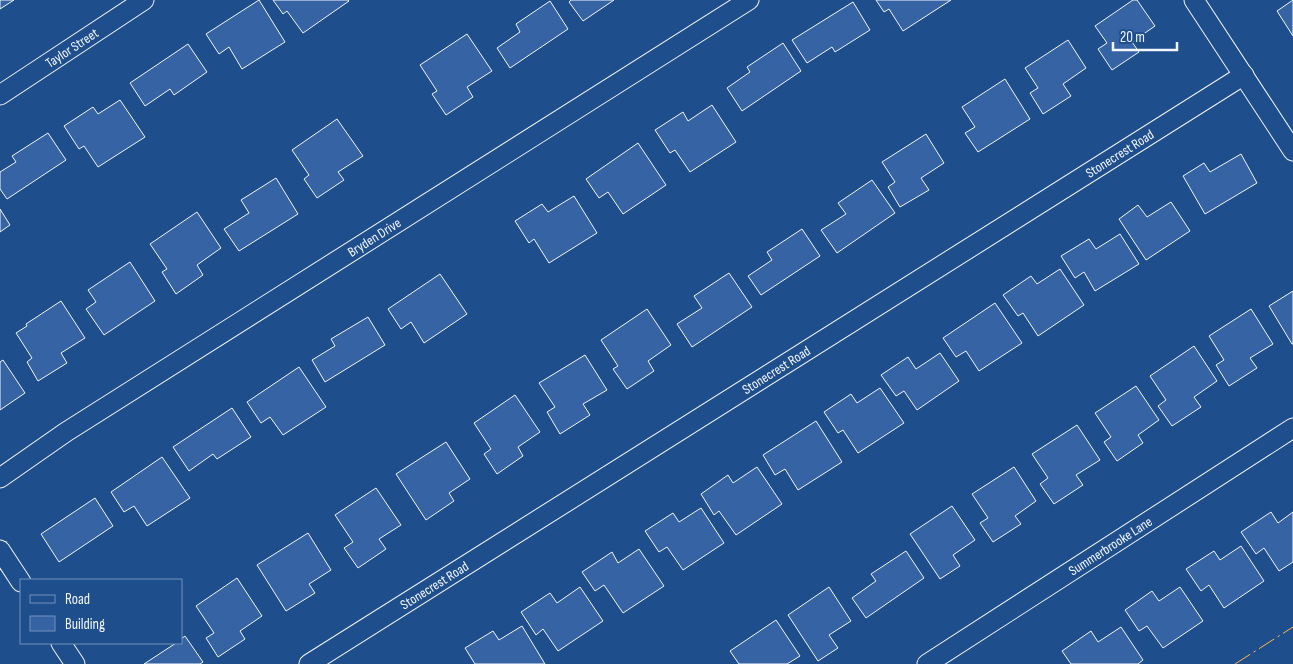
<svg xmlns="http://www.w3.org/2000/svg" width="1293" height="664" viewBox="0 0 1293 664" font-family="'Sofia Sans Condensed',sans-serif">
	<rect width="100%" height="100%" fill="#1f4e8c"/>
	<path fill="#3563a3" stroke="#f2f6ff" d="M0,0H14L0,9Z
		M259,0L285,42L242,69L229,47L219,54L206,34Z
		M273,0H348L349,1L303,33L287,11L283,14Z
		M571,0H614L583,21L569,2Z
		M876,0H951L903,31L889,9L884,12Z
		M1133,0H1137L1155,26L1132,42L1139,52L1112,70L1098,49L1107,43L1095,26Z
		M1293,0V36L1277,11Z
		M550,1L568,29L510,68L497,48L520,32L516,24Z
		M853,2L870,30L835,52L832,47L807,63L792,40Z
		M467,34L492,71L467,87L473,97L446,115L432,94L437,91L420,65Z
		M1068,40L1086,68L1063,84L1071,96L1043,114L1030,93L1038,88L1025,68Z
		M783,43L801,71L742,111L727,88L750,72L747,67Z
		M188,44L207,72L174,95L170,89L145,106L130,83Z
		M1005,79L1030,119L978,152L965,133L975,127L962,107Z
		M120,100L145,137L98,167L84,146L79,149L64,126L93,107L98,114Z
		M712,105L736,142L690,172L675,150L670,153L655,130L683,112L688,121Z
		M337,119L363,156L338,172L344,180L317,198L304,179L309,175L292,150Z
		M48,133L66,160L7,199L0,189V172L16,162L12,156Z
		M926,134L944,163L921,178L929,190L900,207L888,187L895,182L882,162Z
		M638,143L666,185L623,214L608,192L599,198L586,179Z
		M1241,154L1257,183L1205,214L1183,176L1204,163L1210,172Z
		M276,178L298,214L239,251L224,229L249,213L241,200Z
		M872,180L895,213L837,253L821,230L846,214L838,203Z
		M574,196L597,233L549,263L534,239L529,243L515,221L542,204L548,212Z
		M1171,202L1190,231L1146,260L1119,219L1138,205L1147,217Z
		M0,209L10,225L0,232Z
		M197,212L221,248L197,265L203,275L176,294L162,272L167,269L150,244Z
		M802,229L820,256L761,295L748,276L772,260L767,252Z
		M1120,234L1139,264L1095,291L1084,272L1075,278L1061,256L1089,239L1096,249Z
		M130,262L155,301L104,335L86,309L96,302L88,290Z
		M1060,269L1084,305L1038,336L1023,313L1018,316L1003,295L1031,276L1037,284Z
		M729,273L752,307L692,347L677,324L702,308L694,296Z
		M440,274L467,314L424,343L411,322L401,329L388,309Z
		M1293,291V344H1292L1269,306Z
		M61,301L85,338L61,353L67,363L38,381L27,362L32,358L16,333L27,326L26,324Z
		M995,303L1022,343L979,371L966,351L956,357L943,338Z
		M647,309L671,345L648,361L654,371L627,389L613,369L618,366L601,340Z
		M1251,309L1273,344L1250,358L1257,368L1229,386L1216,365L1224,360L1209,336Z
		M368,317L385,345L325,382L312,360L335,346L331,339Z
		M1194,346L1217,381L1194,397L1201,407L1172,426L1158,406L1166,400L1150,376Z
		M940,353L959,381L917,410L904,391L896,396L881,375L908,357L916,369Z
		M585,355L607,390L583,404L590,415L560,434L547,412L555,407L539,383Z
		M3,360L25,393L0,410V362Z
		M299,367L326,407L283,435L270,417L261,423L247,402Z
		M1136,386L1159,420L1138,435L1143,443L1117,461L1104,442L1111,437L1095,413Z
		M880,388L904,423L858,453L843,430L838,433L824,412L851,394L857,403Z
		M515,395L540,432L518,447L523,456L497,474L484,454L491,449L474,423Z
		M232,408L251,437L217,459L213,454L189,471L173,447Z
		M816,421L842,462L798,490L785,469L775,475L763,455Z
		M1077,425L1100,460L1076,475L1083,485L1054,504L1040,484L1048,478L1032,454Z
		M446,442L470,479L449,493L454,501L426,520L396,474Z
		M162,457L190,498L147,526L134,506L124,512L111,492Z
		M757,467L782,504L736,535L719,511L714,515L701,494L728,475L733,483Z
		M1014,467L1036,501L1015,516L1021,524L993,542L980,523L988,518L972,494Z
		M376,488L401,525L379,539L386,549L358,568L344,548L353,542L335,515Z
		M95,498L113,526L59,562L41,534Z
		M952,506L975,540L953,555L960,566L940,579L910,534Z
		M701,508L724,543L683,570L667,547L659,552L645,531L673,513L679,522Z
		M1271,512L1278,523L1293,512V562L1279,571L1264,548L1256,554L1241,532Z
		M308,533L331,570L309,584L315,593L286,611L257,565Z
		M1241,546L1264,581L1224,608L1209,585L1201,591L1186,569L1214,551L1220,560Z
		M639,549L664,586L623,613L604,585L595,591L582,572L612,552L618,563Z
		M906,551L924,578L866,618L852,598L876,581L871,574Z
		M237,578L262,616L240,631L245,639L218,657L206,638L214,633L196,606Z
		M580,587L603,621L558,651L543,629L536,635L521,612L550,593L557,603Z
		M829,587L851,621L829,635L838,648L818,661L788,615Z
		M1180,587L1203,621L1163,648L1147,626L1139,631L1125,610L1152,591L1159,601Z
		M776,620L800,656L787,664H739L730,651Z
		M522,626L545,664H475L465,648L493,631L499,640Z
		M1121,627L1143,660L1138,664H1071L1062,651L1091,631L1098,642Z
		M185,636L203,662L200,664H144L176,643H181V639Z"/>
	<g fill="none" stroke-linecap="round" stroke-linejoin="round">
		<g stroke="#f2f6ff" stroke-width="21">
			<g id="minor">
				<path d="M1194,0L1293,151"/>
				<path id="s1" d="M0,95L144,0"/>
				<path id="s2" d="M0,478L66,432L749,0"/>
				<path d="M0,550L21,582"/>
				<path d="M61,643L75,664"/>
				<path id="s3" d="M309,664L1244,75"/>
				<path id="s4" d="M927,664L1293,428"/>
			</g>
		</g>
		<use href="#minor" stroke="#1f4e8c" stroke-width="19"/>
		<path stroke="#ffb74d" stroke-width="1" stroke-dasharray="18 4 2.5 4" stroke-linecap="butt" d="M1235,664L1293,627"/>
	</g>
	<g text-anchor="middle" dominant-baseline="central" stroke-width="4" stroke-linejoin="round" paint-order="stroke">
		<g font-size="14" fill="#f2f6ff" stroke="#1f4e8c">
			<text stroke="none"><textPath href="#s1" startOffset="86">Taylor Street</textPath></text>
			<text stroke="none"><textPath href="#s3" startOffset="958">Stonecrest Road</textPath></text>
			<text stroke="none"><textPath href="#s2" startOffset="445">Bryden Drive</textPath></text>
			<text stroke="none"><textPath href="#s3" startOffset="552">Stonecrest Road</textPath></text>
			<text stroke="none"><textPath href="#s4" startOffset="218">Summerbrooke Lane</textPath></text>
			<text stroke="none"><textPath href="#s3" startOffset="148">Stonecrest Road</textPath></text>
		</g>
	</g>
	<rect x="20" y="579" width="162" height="65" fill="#1f4e8c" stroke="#7391ba"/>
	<rect x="30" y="595" width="25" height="8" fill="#1f4e8c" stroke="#7391ba"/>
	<text x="65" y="604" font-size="15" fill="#f2f6ff">Road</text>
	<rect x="30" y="616" width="25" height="15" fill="#3563a3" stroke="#7391ba"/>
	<text x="65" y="629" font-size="15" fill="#f2f6ff">Building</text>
	<path d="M1113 42v8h64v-8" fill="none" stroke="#f2f6ff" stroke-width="2.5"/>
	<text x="1120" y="42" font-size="15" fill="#f2f6ff" stroke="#1f4e8c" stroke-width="4" paint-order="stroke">20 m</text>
</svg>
